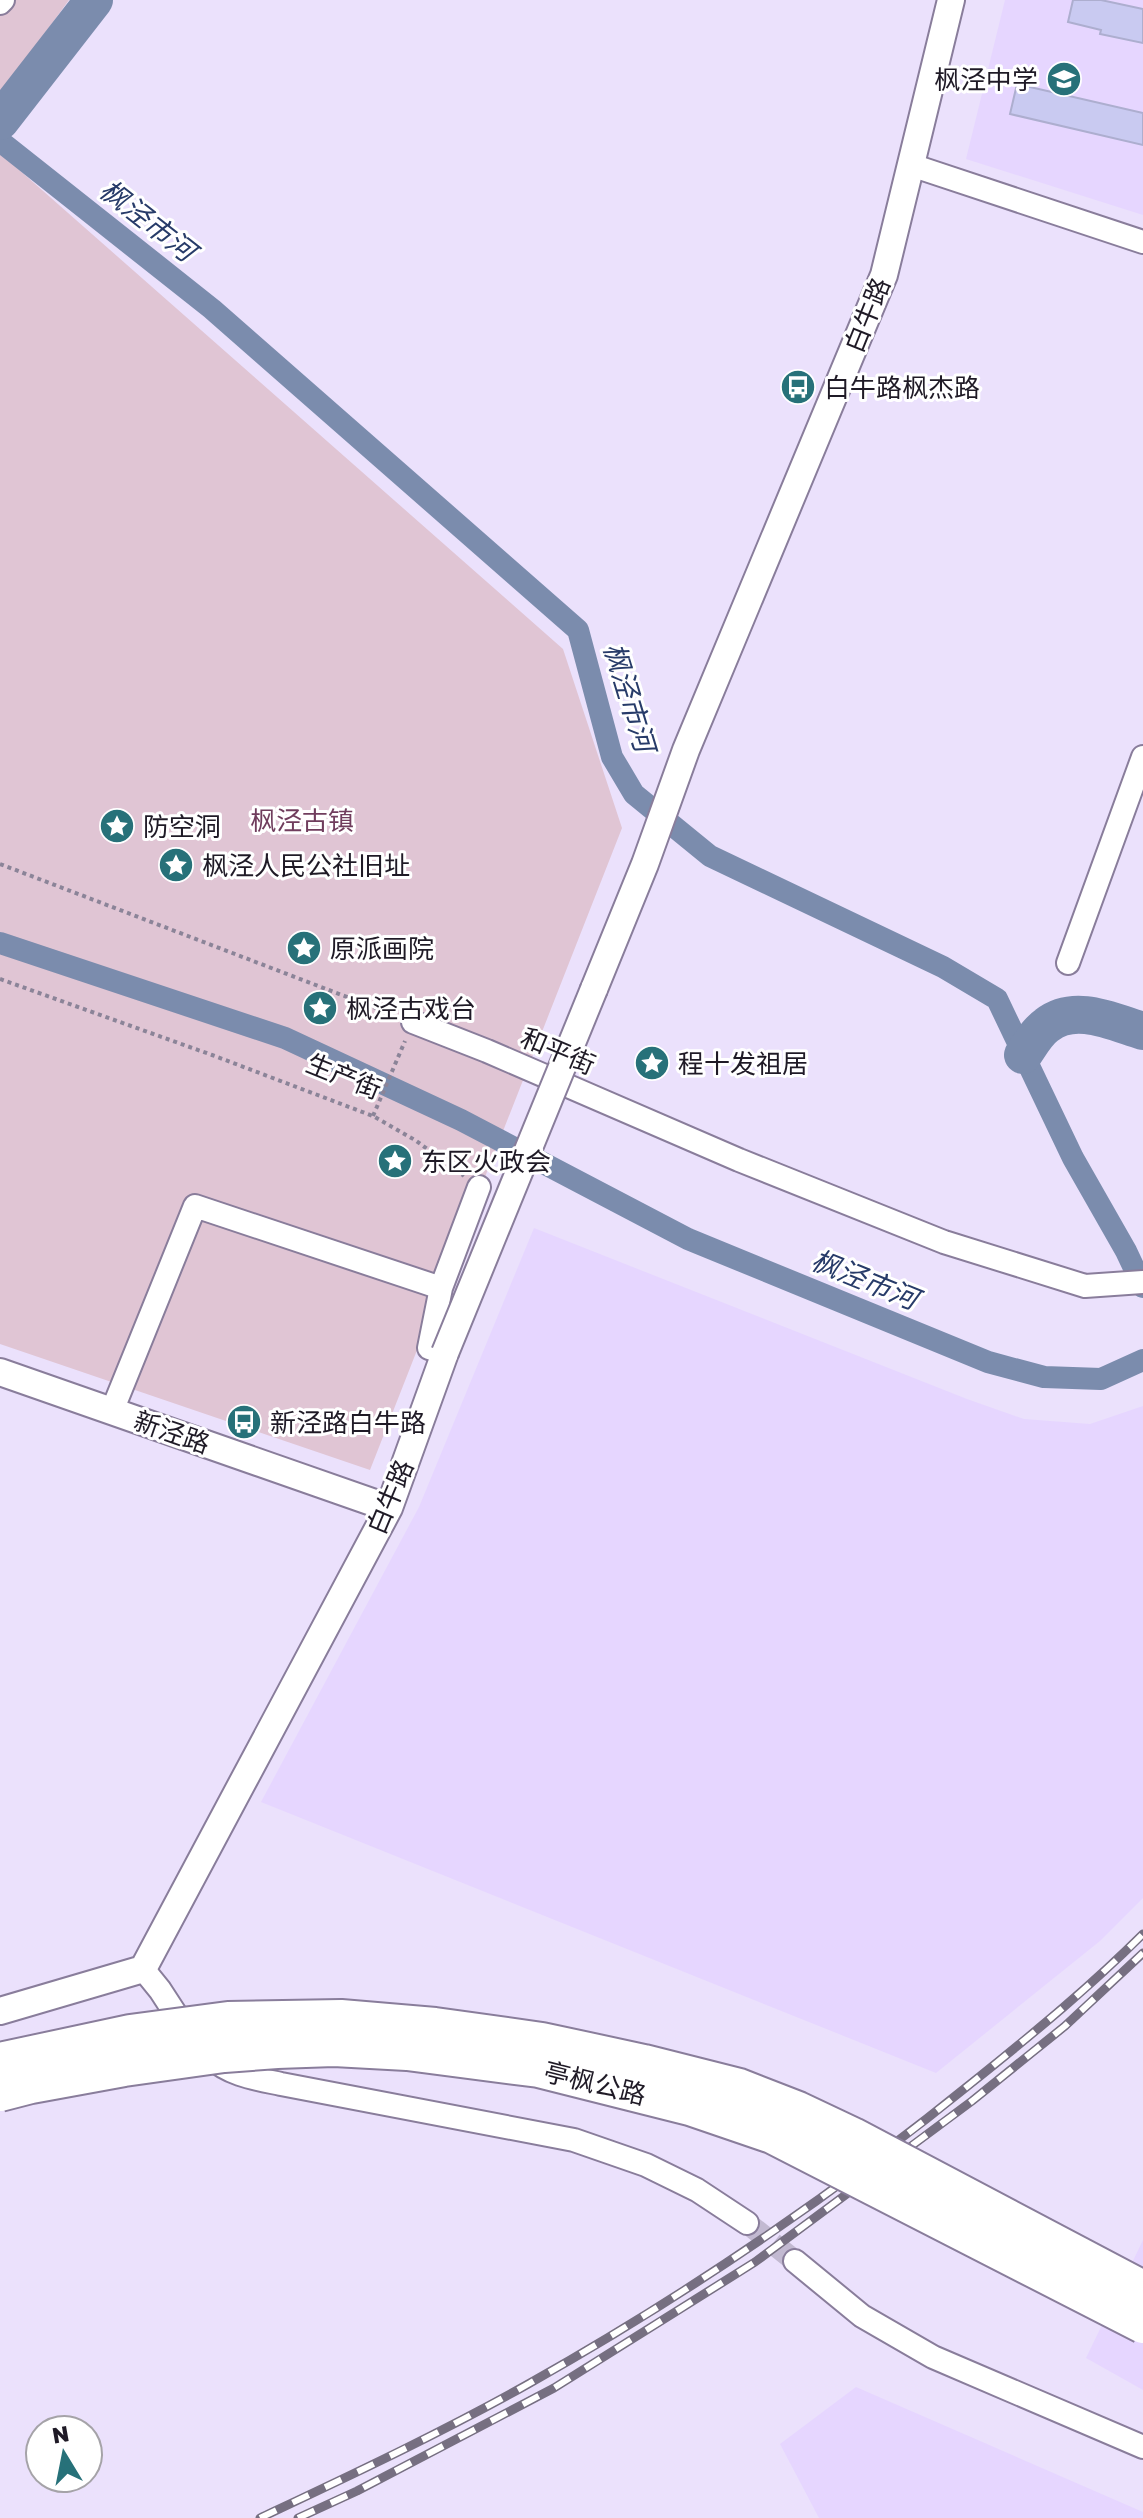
<svg xmlns="http://www.w3.org/2000/svg" width="1143" height="2518" viewBox="0 0 1143 2518" font-family="'Golos Text','Noto Sans SC',sans-serif">
	<rect width="100%" height="100%" fill="#ebe1fc"/>
	<path fill="#e6d6ff" d="M1005,0H1143V215L966,159Z
		M534,1228L967,1399L1024,1419L1090,1424L1143,1406V1898L1100,1941L936,2073L261,1802L419,1507Z
		M1143,2240V2390L1086,2358Z
		M856,2387L1143,2512V2518H819L780,2444Z"/>
	<path fill="#e0c5d4" d="M0,0H69L0,95Z
		M0,153L563,649L622,828L370,1470L0,1344Z"/>
	<g fill="none" stroke-linecap="round" stroke-linejoin="round">
		<path stroke="#7b8cad" stroke-width="22" d="M0,141L212,309L578,630L612,757L634,794L710,856L943,967L997,999L1073,1158L1126,1251L1143,1287
			M0,943L285,1038L461,1120L688,1239L988,1362L1044,1377L1101,1379L1143,1360"/>
		<path stroke="#7b8cad" stroke-width="38" d="M0,121L94,0
			M1023,1055C1030,1045 1037,1032 1047,1025C1075,1003 1113,1022 1143,1031"/>
	</g>
	<path fill="#c9caf1" stroke="#adaecf" stroke-width="2" d="M1073,0H1101L1143,9V43L1100,34L1101,30L1068,22Z
		M1017,84L1143,113V145L1010,114Z"/>
	<g fill="none" stroke-linecap="round" stroke-linejoin="round">
		<path stroke="#c2b9d1" stroke-width="22" stroke-dasharray="22 11" stroke-linecap="butt" d="M747,2223L795,2261"/>
		<g stroke="#897d9b" stroke-width="26">
			<path id="minor" d="M0,3L3,0
				M911,165L1143,242
				M1068,963L1143,757
				M413,1022L487,1051L739,1160L944,1242L1085,1286L1143,1282
				M445,1353L429,1348L441,1288L479,1187
				M112,1411L195,1206L441,1288
				M143,1969L160,1990L188,2033
				M212,2058C229,2075 258,2079 281,2084L574,2140L646,2165L697,2190L747,2223
				M795,2261L862,2316L933,2357L1143,2447"/>
		</g>
		<g stroke="#897d9b" stroke-width="30">
			<path id="tertiary" d="M594,989L645,864L686,750L884,275L951,0
				M0,1372L389,1508
				M0,2011L143,1969L389,1508L445,1353"/>
		</g>
		<path stroke="#8b8498" stroke-width="4" stroke-dasharray="4 4" stroke-linecap="butt" d="M0,864L394,1015
			M0,979L212,1055L373,1116L415,1140L464,1176
			M373,1116L405,1041"/>
		<use href="#minor" stroke="#fff" stroke-width="22"/>
		<use href="#tertiary" stroke="#fff" stroke-width="26"/>
		<g stroke="#766f81" stroke-width="9">
			<path id="rail" d="M260,2518C351,2475 443,2432 530,2383C688,2294 839,2191 979,2077C1035,2032 1092,1985 1143,1934
				M298,2518L357,2491L554,2388L755,2262L972,2101L1065,2026L1143,1953"/>
		</g>
		<use href="#rail" stroke="#fff" stroke-width="6" stroke-dasharray="18" stroke-linecap="butt"/>
		<g stroke="#897d9b" stroke-width="30" stroke-linecap="butt">
			<path id="tertiary-bridge" d="M445,1353L594,989"/>
		</g>
		<g stroke="#897d9b" stroke-width="40" stroke-linecap="butt">
			<path id="trunk-bridge" d="M0,2061L130,2033L228,2020L341,2018L435,2026L542,2041L644,2063L739,2087L798,2110L853,2136L1143,2289
				M0,2093L31,2085L124,2068L224,2054L277,2050L334,2048L407,2052L539,2069L690,2107L772,2135L1143,2325"/>
		</g>
		<use href="#tertiary-bridge" stroke="#fff" stroke-width="26"/>
		<use href="#trunk-bridge" stroke="#fff" stroke-width="36"/>
	</g>
	<defs>
		<g id="school-disc" transform="scale(1.8)"><circle r="9.5" fill="#277179" stroke="#fff"/><path d="M0-5L7-2L0 1L-7-2ZM-4 1L0 2.5L4 1V4Q0 6-4 4Z" fill="#fff"/></g>
		<g id="bus-disc" transform="scale(1.8)"><circle r="9.5" fill="#277179" stroke="#fff"/><path d="M-5-6H5V4H4V6H2V4H-2V6H-4V4H-5ZM-3.5-4V0h7V-4ZM-3.5 1.2v1.5H-2V1.2ZM2 1.2v1.5H3.5V1.2Z" fill="#fff"/></g>
		<g id="sight-disc" transform="scale(1.8)"><circle r="9.5" fill="#277179" stroke="#fff"/><path d="M0-6L1.8-2.2L6-1.7L2.9 1.2L3.7 5.4L0 3.3L-3.7 5.4L-2.9 1.2L-6-1.7L-1.8-2.2Z" fill="#fff"/></g>
	</defs>
	<g fill-rule="evenodd">
		<use href="#school-disc" x="1064" y="79"/>
		<use href="#bus-disc" x="798" y="387"/>
		<use href="#sight-disc" x="117" y="826"/>
		<use href="#sight-disc" x="176" y="865"/>
		<use href="#sight-disc" x="304" y="948"/>
		<use href="#sight-disc" x="320" y="1008"/>
		<use href="#sight-disc" x="652" y="1063"/>
		<use href="#sight-disc" x="395" y="1161"/>
		<use href="#bus-disc" x="244" y="1422"/>
	</g>
	<g text-anchor="middle" dominant-baseline="central" stroke-width="6" stroke-linejoin="round" paint-order="stroke">
		<g font-size="26" fill="#1f1a26" stroke="#fff" text-anchor="start">
			<text x="1038" y="79" text-anchor="end">枫泾中学</text>
			<text x="824" y="387">白牛路枫杰路</text>
			<text x="143" y="826">防空洞</text>
			<text x="202" y="865">枫泾人民公社旧址</text>
			<text x="330" y="948">原派画院</text>
			<text x="346" y="1008">枫泾古戏台</text>
			<text x="678" y="1063">程十发祖居</text>
			<text x="421" y="1161">东区火政会</text>
			<text x="270" y="1422">新泾路白牛路</text>
		</g>
		<g font-size="26" fill="#1f1a26" stroke="#fff">
			<text transform="translate(867 315) rotate(-68)">白牛路</text>
			<text transform="translate(558 1051) rotate(23)">和平街</text>
			<text transform="translate(344 1076) rotate(22)">生产街</text>
			<text transform="translate(172 1432) rotate(19)">新泾路</text>
			<text transform="translate(390 1497) rotate(-67)">白牛路</text>
			<text transform="translate(595 2083) rotate(14)">亭枫公路</text>
		</g>
		<g font-size="26" fill="#703d5d" stroke="#fff">
			<text x="302" y="820">枫泾古镇</text>
		</g>
		<g font-size="28" font-style="italic" fill="#273b69" stroke="#fff">
			<text transform="translate(148 220) rotate(38)">枫泾市河</text>
			<text transform="translate(630 697) rotate(73)">枫泾市河</text>
			<text transform="translate(865 1279) rotate(22)">枫泾市河</text>
		</g>
	</g>
	<g transform="translate(64 2454) rotate(350)"><circle r="38" fill="#ffffff" stroke="#a5a3a8" stroke-width="2"/>
	<path d="M0-6L14 30L0 20L-14 30Z" fill="#277179"/>
	<text y="-12" font-size="22" font-weight="bold" text-anchor="middle" fill="#1f1a26">N</text>
	</g>
</svg>
